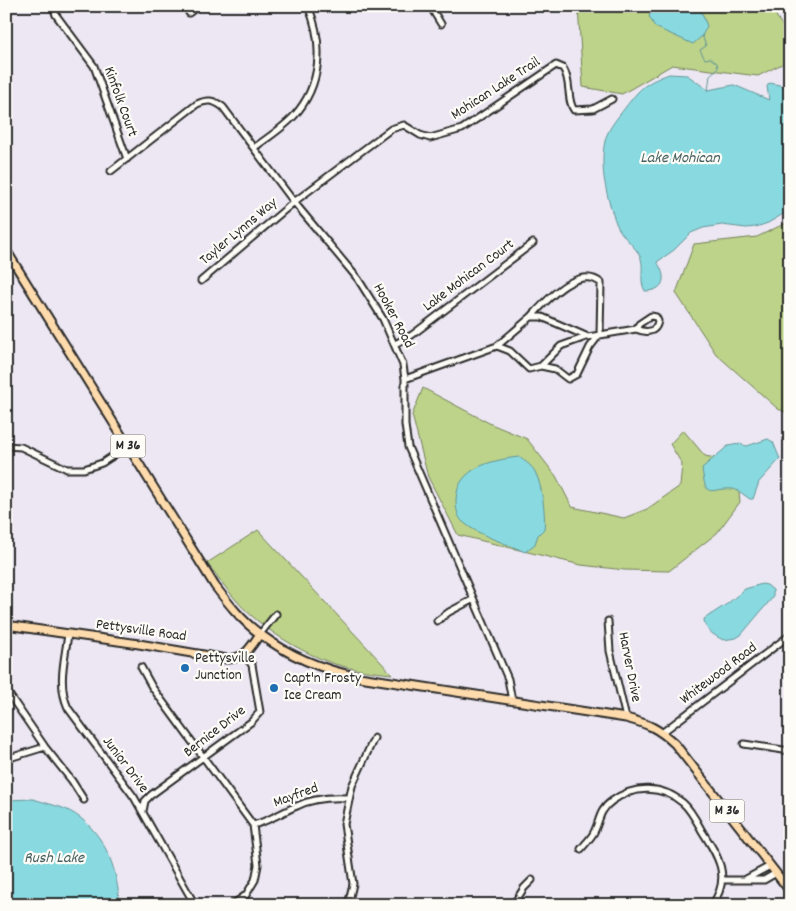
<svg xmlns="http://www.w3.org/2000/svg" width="796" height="911" viewBox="0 0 796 911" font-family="Dekko,sans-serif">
	<rect width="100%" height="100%" fill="#ece7f2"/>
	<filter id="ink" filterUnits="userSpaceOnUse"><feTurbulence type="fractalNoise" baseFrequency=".02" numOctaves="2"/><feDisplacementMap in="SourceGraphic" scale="10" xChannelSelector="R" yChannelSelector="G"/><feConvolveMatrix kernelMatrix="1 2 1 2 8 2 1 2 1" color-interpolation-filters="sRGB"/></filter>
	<g filter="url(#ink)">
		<path fill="#bcd389" stroke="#747f5a" d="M578,6H770L790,38V60L758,76L672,65L622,94L583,87Z
			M790,221V414L778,409L716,354L676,293L694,244L757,237Z
			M423,388L491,424L527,439L556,476L572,507L624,518L647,509L680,486L682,464L670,444L683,430L705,456L736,462L740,502L717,533L669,571L625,570L581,565L458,535L428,477L412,415Z
			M258,530L392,674C373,672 354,670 335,664C301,653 259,627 236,600C225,588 217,575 207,563Z"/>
		<path fill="#89dae0" stroke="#639498" d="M656,6H699L707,26L702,36L693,44L655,27L649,16Z
			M669,74L687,75L708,90L734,85L769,100L767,86L770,83L784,86L790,89V210L768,223L756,227L746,228L722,225L703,228L691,233L674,250L657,262C667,276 666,291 645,291C638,279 646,266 639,254C632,243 621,236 616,223C607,198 599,168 605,141C607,130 618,117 625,108C640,88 645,83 669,74Z
			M768,439L773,442L780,459L759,482L753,499H750C745,496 739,490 733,489C710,487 706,502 702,468L728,446L739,444L747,446Z
			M519,457C526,462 533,466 536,474C542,485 546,517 544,529L538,535L535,544L525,552C506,543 479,536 463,522C457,517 456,507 456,500C457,467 493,460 519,457Z
			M762,584L767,585L773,590V597L741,635L736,638L723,640C714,635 704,630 704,619L727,604L745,589Z
			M33,799C42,802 51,804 60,807C89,817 108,845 115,874C117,884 120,894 118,905H6V800Z"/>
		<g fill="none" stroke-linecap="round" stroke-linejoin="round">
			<path stroke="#639498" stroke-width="1" d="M702,35L706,46L700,50L705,59L710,58L717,63L718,68L710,75L708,91"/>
			<g stroke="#2b2b2b" stroke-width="9">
				<path id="minor" d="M53,6L56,15L94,66L127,159
					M430,6L441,24
					M189,13L198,6
					M254,148C267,138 283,128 294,116C322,85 324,43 308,6
					M111,171L197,104C207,99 214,100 223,107L294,202L358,279L383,319L403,365L405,379V425L408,447L508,679L512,701
					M201,281L294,202L391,129L404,125L420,135L430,138L462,129L556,65L563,68C572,82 566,99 574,110L593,109L612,99
					M531,317C546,301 578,264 601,283L600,334L590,347L577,374L568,379L555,369L541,366
					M395,344L412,335L533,243
					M497,346L510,351L529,369L541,366L561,346L586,337
					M405,379L497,346L531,317H542L588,337L636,329L639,324L651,316L656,317L658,321C656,333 646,333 636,329
					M6,446L21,447L67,469H84L102,463L128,446
					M437,621L449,612L472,600
					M608,621L610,651L626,718
					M68,634C65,659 57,684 68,708L134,797L195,905
					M260,634L276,614
					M141,667L152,687L253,825L258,865L255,880L246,895L232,905
					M6,690L45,747L72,781L84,800
					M663,732L790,635
					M744,744L790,751
					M6,759L45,747
					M143,811L145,801L151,795L251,722L260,712L252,665L244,655
					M253,825C269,821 282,812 297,806C313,798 330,797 348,798
					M581,849C585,844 590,839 593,834C600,822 598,811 612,801C634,785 662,785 683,803C691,810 697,822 702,831C718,856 732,877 712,905
					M746,879L770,866
					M722,880H764L776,873
					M348,905L353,884L344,824L352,786L374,738
					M513,905L524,888L532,880"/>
			</g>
			<g stroke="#2b2b2b" stroke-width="11">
				<path id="major" d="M6,250L215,586C228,603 242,621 260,634C289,656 324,670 359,677L626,718C648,724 658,728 675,744L790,891
					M6,625L139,644L227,659C246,658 249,649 260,634"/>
			</g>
			<use href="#minor" stroke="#fdfcf7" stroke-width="5"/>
			<use href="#major" stroke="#fedbac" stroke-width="7"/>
		</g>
	</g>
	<g fill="#1f6fb2" stroke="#fdfcf7" stroke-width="2">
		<circle cx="185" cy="668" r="5"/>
		<circle cx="274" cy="688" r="5"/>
	</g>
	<g text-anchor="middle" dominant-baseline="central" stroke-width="4.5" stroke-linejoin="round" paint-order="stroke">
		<g fill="#fdfcf7" stroke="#6a6a68" stroke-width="1">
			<rect x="110.5" y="434.5" width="35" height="23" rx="4"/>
			<rect x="709.5" y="799.5" width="35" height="23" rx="4"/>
		</g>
		<g font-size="14" font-weight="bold" fill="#2b2b2b">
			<text x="128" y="446">M 36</text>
			<text x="727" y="811">M 36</text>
		</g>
		<g font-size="15" fill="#2b2b2b" stroke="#fdfcf7">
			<text transform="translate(496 89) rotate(-33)">Mohican Lake Trail</text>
			<text transform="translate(120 102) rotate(70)">Kinfolk Court</text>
			<text transform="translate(239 232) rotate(-40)">Tayler Lynns Way</text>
			<text transform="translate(469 276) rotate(-37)">Lake Mohican Court</text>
			<text transform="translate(393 316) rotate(62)">Hooker Road</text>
			<text transform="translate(141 631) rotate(8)">Pettysville Road</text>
			<text transform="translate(629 667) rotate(79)">Harver Drive</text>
			<text transform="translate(719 674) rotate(-37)">Whitewood Road</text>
			<text transform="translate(215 732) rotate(-38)">Bernice Drive</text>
			<text transform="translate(125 765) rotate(53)">Junior Drive</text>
			<text transform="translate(296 796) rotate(-20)">Mayfred</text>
		</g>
		<g font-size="15" fill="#2b2b2b" stroke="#fdfcf7" text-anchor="start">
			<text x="195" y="659">Pettysville<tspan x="195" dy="17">Junction</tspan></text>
			<text x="284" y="679">Capt'n Frosty<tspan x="284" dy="17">Ice Cream</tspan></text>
		</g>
		<g font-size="16" font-style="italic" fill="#476061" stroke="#fdfcf7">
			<text x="680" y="158">Lake Mohican</text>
			<text x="54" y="858">Rush Lake</text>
		</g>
	</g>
	<rect width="796" height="911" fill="none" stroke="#fdfcf7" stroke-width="25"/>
	<rect x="12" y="12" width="771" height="886" fill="none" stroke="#2b2b2b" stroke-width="2" filter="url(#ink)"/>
</svg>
